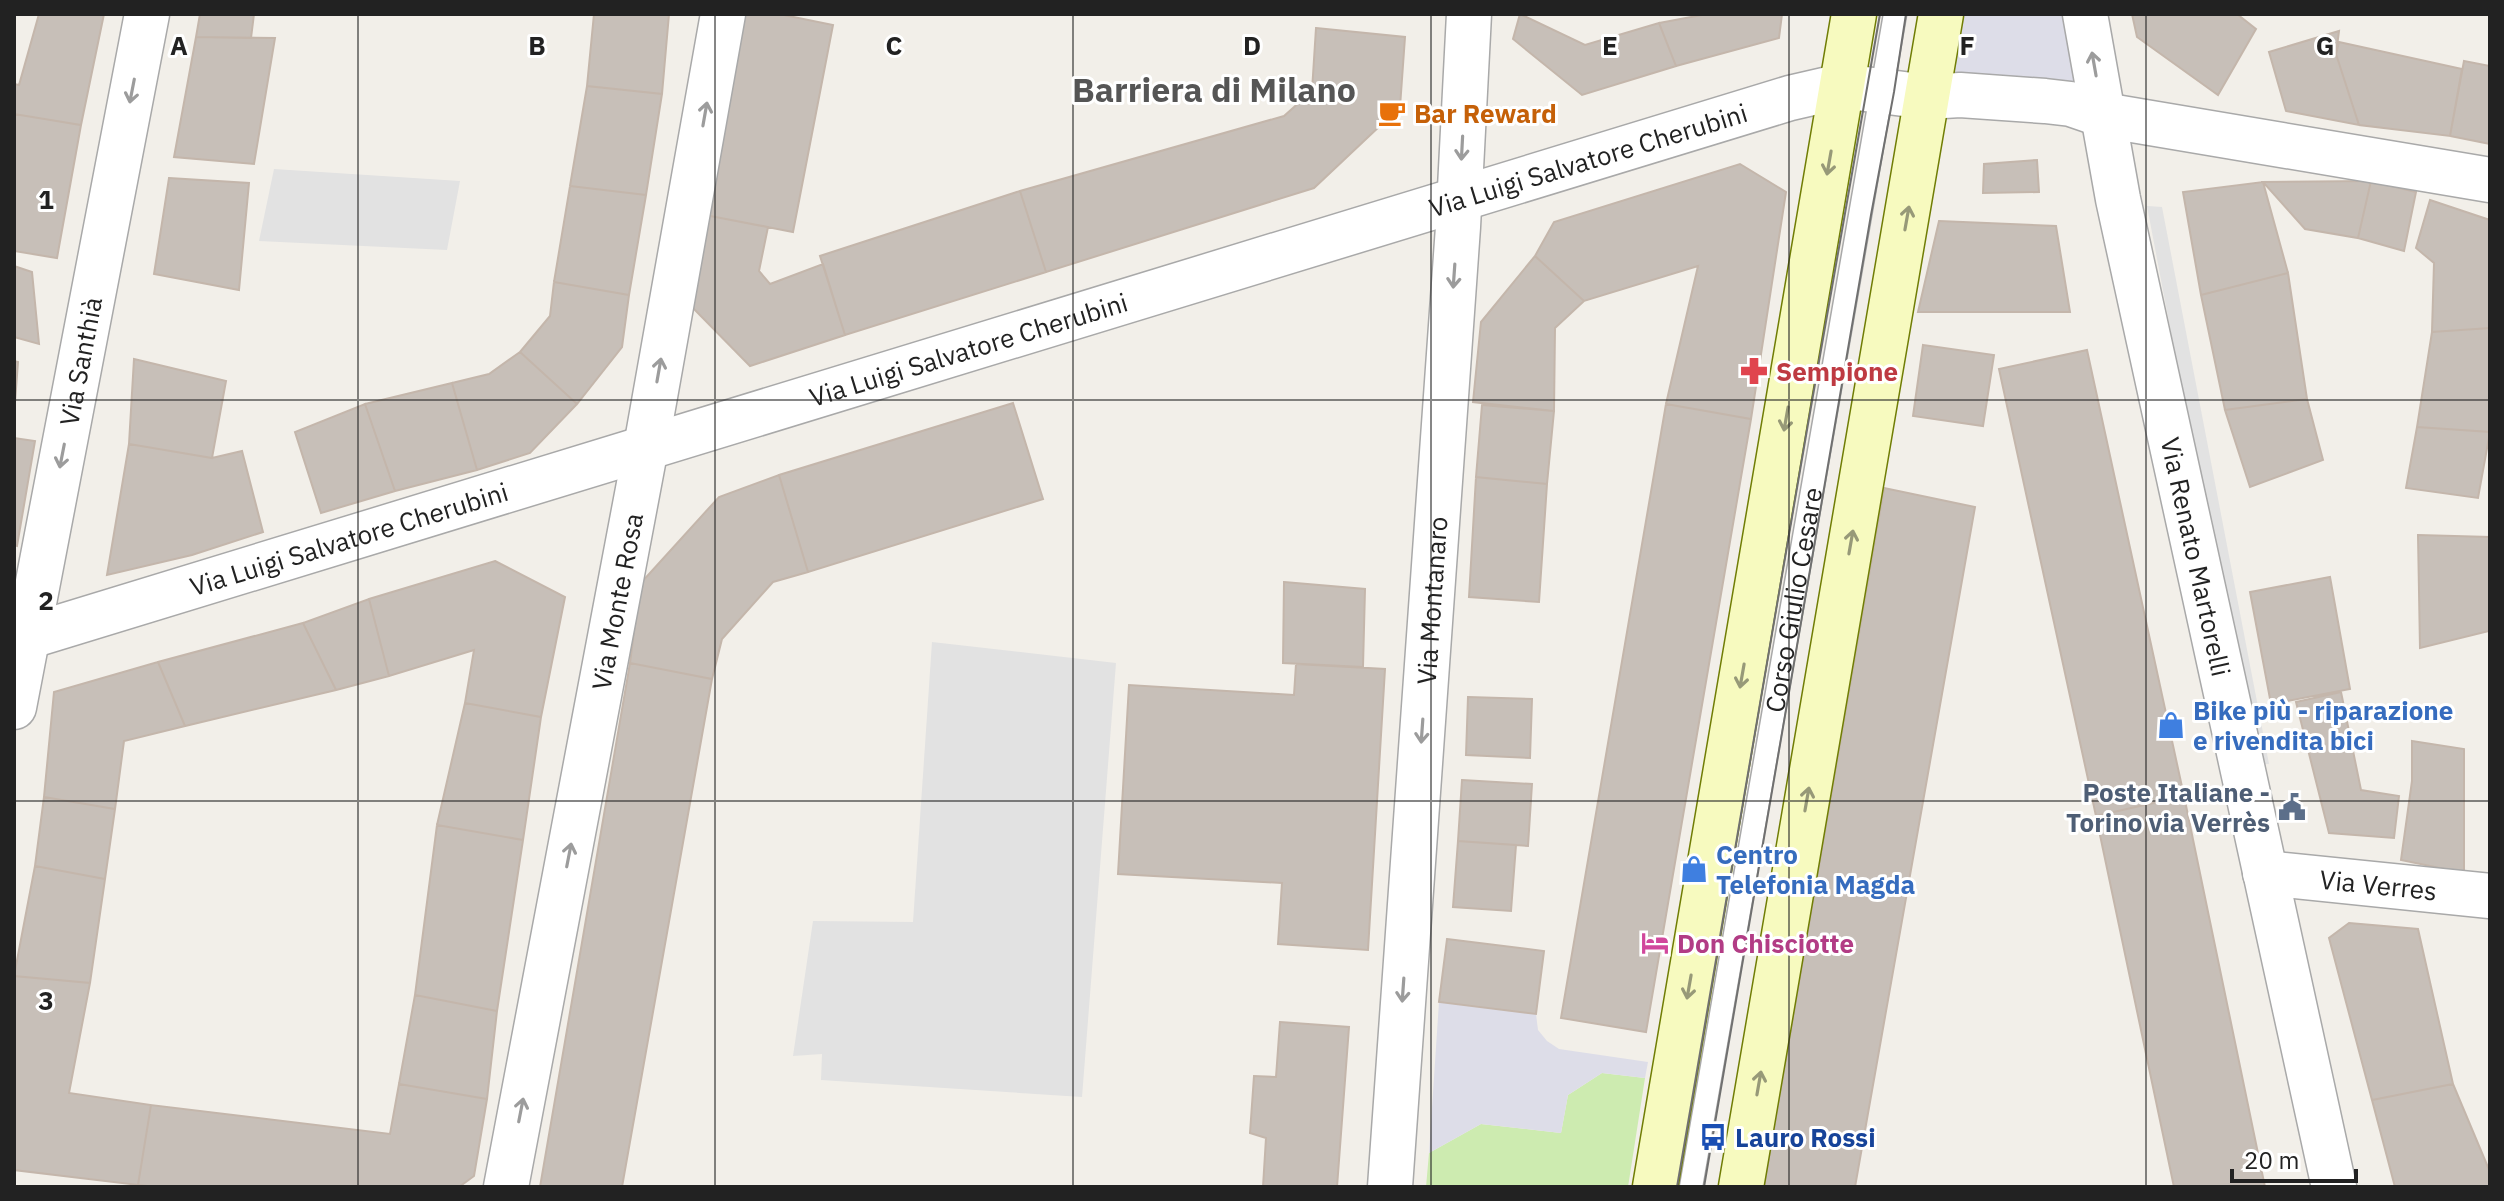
<svg xmlns="http://www.w3.org/2000/svg" width="2504" height="1201" viewBox="0 0 2504 1201" font-family="'IBM Plex Sans',sans-serif">
	<rect width="100%" height="100%" fill="#f2efe9"/>
	<path fill="#cdebb0" d="M1602,1073L1645,1078L1628,1187H1426L1429,1153L1481,1124L1561,1133L1568,1095Z"/>
	<path fill="#e2e2e2" d="M274,169L460,181L447,250L259,241Z
		M2147,206L2162,207L2269,764L2253,765Z
		M932,642L1116,663L1082,1097L821,1080L822,1054L793,1056L813,921L913,922Z"/>
	<path fill="#dddde8" d="M1950,14H2072L2087,98L1939,88Z
		M1439,1002L1536,1014L1538,1030L1547,1041L1559,1049L1648,1062L1645,1078L1602,1073L1568,1095L1561,1133L1481,1124L1429,1153Z"/>
	<path fill="#c7bfb8" stroke="#c4b6ab" stroke-width="2" d="M39,14H104L81,125L14,114V84L19,85Z
		M200,14H254L251,38L196,37Z
		M594,14H669L662,94L587,86Z
		M745,14H779L833,25L793,232L705,215Z
		M1520,14L1585,45L1659,23L1676,66L1582,95L1513,39Z
		M1707,14H1782L1779,38L1676,66L1659,23Z
		M2132,14H2237L2256,29L2218,95L2137,37Z
		M1316,28L1405,37L1400,107L1314,188L1046,272L1020,191L1284,116L1312,91Z
		M2339,31L2336,54L2359,125L2286,111L2269,52Z
		M196,37L275,38L254,164L174,157Z
		M2339,42L2462,69L2450,136L2359,125L2336,54Z
		M2464,61L2490,66V144L2450,136Z
		M587,86L662,94L646,195L570,186Z
		M14,114L81,125L57,258L14,251Z
		M2037,160L2039,192L1983,193L1984,164Z
		M1740,164L1786,192L1751,419L1666,404L1698,266L1584,301L1535,256L1554,222Z
		M169,178L249,183L239,290L154,274Z
		M2371,181L2358,238L2305,229L2263,182Z
		M2371,181L2416,192L2404,251L2358,238Z
		M2263,182L2288,273L2201,295L2183,192Z
		M570,186L646,195L629,295L554,282Z
		M1020,191L1046,272L845,335L820,256Z
		M2430,200L2490,220V328L2432,332L2434,263L2416,248Z
		M705,215L768,227L759,271L770,284L823,264L845,335L750,366L687,302Z
		M1939,221L2056,226L2070,312H1918Z
		M1535,256L1584,301L1555,328L1554,411L1473,402L1481,322Z
		M14,266L32,272L39,344L14,337Z
		M2288,273L2307,399L2225,410L2201,295Z
		M554,282L629,295L622,347L577,404L520,352L550,316Z
		M2490,328V432L2417,427L2432,332Z
		M1923,345L1994,355L1983,426L1913,416Z
		M2087,350L2184,796L2096,816L1999,369Z
		M520,352L577,404L530,453L477,470L452,383L489,374Z
		M134,359L226,381L212,458L129,444Z
		M14,361L18,362L15,402H14Z
		M452,383L477,470L395,491L365,404Z
		M2307,399L2323,460L2250,487L2225,410Z
		M1013,403L1043,499L808,572L779,475Z
		M365,404L395,491L321,513L295,432Z
		M1666,404L1751,419L1646,1032L1561,1018Z
		M1482,405L1554,411L1547,484L1476,477Z
		M2417,427L2490,432L2478,498L2406,488Z
		M14,438L35,441L17,546L14,545Z
		M129,444L212,458L242,451L263,532L192,555L107,575Z
		M779,475L808,572L773,582L722,639L712,679L630,663L640,584L719,497Z
		M1476,477L1547,484L1539,602L1469,597Z
		M1884,488L1975,507L1855,1187H1764Z
		M2418,535L2490,537L2489,631L2420,648Z
		M495,561L565,597L541,717L465,703L474,650L389,676L369,599Z
		M2330,577L2350,689L2271,704L2250,592Z
		M1284,582L1365,589L1363,667L1283,663Z
		M369,599L389,676L336,690L303,623Z
		M303,623L336,690L185,726L158,662Z
		M158,662L185,726L124,741L115,809L44,797L54,692Z
		M630,663L712,679L622,1187H540Z
		M1296,664L1385,669L1368,950L1278,944L1282,883L1118,874L1129,685L1294,695Z
		M2341,692L2361,790L2399,796L2394,838L2329,833L2296,702Z
		M1468,697L1532,699L1530,758L1466,755Z
		M465,703L541,717L523,840L437,825Z
		M2412,741L2464,749V873L2401,860L2412,781Z
		M1462,780L1532,784L1528,846L1458,841Z
		M2184,796L2265,1187H2174L2096,816Z
		M44,797L115,809L105,879L35,866Z
		M437,825L523,840L497,1011L415,995Z
		M1458,841L1516,845L1511,911L1453,907Z
		M35,866L105,879L90,983L14,976Z
		M2349,923L2418,929L2453,1084L2372,1100L2329,938Z
		M1447,939L1544,951L1536,1014L1439,1002Z
		M14,976L90,983L69,1093L151,1105L138,1185L14,1170Z
		M415,995L497,1011L487,1099L399,1084Z
		M1280,1022L1349,1027L1337,1187H1263L1266,1138L1250,1133L1254,1076L1276,1077Z
		M399,1084L487,1099L474,1176L459,1187H157L138,1185L151,1105L390,1134Z
		M2453,1084L2490,1172V1187H2395L2372,1100Z"/>
	<g fill="none" stroke-linecap="round" stroke-linejoin="round">
		<g stroke="#a9a9a9" stroke-width="25">
			<g id="service">
				<path id="s1" d="M1691,1187L1895,14"/>
			</g>
		</g>
		<g stroke="#a9a9a9" stroke-width="47">
			<g id="minor">
				<path id="s2" d="M14,707L147,14"/>
				<path id="s3" d="M2265,873L2490,896"/>
				<path id="s4" d="M506,1187L646,447L723,14"/>
				<path id="s5" d="M1390,1187L1458,227L1469,14"/>
			</g>
		</g>
		<g stroke="#a9a9a9" stroke-width="47">
			<g id="tertiary">
				<path id="s6" d="M2085,14L2118,199L2334,1187"/>
				<path id="s7" d="M14,641L1790,98L1842,86L1927,97L1960,95L2045,101L2071,104L2103,115L2490,180"/>
			</g>
		</g>
		<g stroke="#707d05" stroke-width="47">
			<path id="secondary" d="M1655,1187L1854,14
				M1741,1187L1941,14"/>
		</g>
		<use href="#service" stroke="#fff" stroke-width="22"/>
		<use href="#minor" stroke="#fff" stroke-width="44"/>
		<use href="#tertiary" stroke="#fff" stroke-width="44"/>
		<use href="#secondary" stroke="#f7fabf" stroke-width="44"/>
		<path stroke="#707070" stroke-width="2" d="M1677,1187L1808,424L1880,14
			M1704,1187L1871,215L1894,92L1906,14"/>
	</g>
	<defs><path id="oneway-shaft" d="M-6 0H5M1.5-3L5.5 0L1.5 3" fill="none" stroke-width="1.6" stroke-linecap="round" stroke-linejoin="round" transform="scale(2)"/></defs>
	<g stroke="#9c9c9c">
		<use href="#oneway-shaft" transform="translate(2094 64) rotate(-100)"/>
		<use href="#oneway-shaft" transform="translate(132 91) rotate(101)"/>
		<use href="#oneway-shaft" transform="translate(705 114) rotate(-80)"/>
		<use href="#oneway-shaft" transform="translate(1462 148) rotate(93)"/>
		<use href="#oneway-shaft" transform="translate(1454 276) rotate(94)"/>
		<use href="#oneway-shaft" transform="translate(659 370) rotate(-80)"/>
		<use href="#oneway-shaft" transform="translate(62 456) rotate(101)"/>
		<use href="#oneway-shaft" transform="translate(1422 731) rotate(94)"/>
		<use href="#oneway-shaft" transform="translate(569 855) rotate(-79)"/>
		<use href="#oneway-shaft" transform="translate(1403 990) rotate(94)"/>
		<use href="#oneway-shaft" transform="translate(521 1110) rotate(-79)"/>
	</g>
	<g stroke="#979978">
		<use href="#oneway-shaft" transform="translate(1829 163) rotate(100)"/>
		<use href="#oneway-shaft" transform="translate(1907 218) rotate(-80)"/>
		<use href="#oneway-shaft" transform="translate(1786 419) rotate(100)"/>
		<use href="#oneway-shaft" transform="translate(1851 542) rotate(-80)"/>
		<use href="#oneway-shaft" transform="translate(1742 676) rotate(100)"/>
		<use href="#oneway-shaft" transform="translate(1807 799) rotate(-80)"/>
		<use href="#oneway-shaft" transform="translate(1689 987) rotate(100)"/>
		<use href="#oneway-shaft" transform="translate(1759 1083) rotate(-80)"/>
	</g>
	<path fill="none" stroke="#222" stroke-width="2" stroke-opacity="0.55" d="M358,14V1187M715,14V1187M1073,14V1187M1431,14V1187M1789,14V1187M2146,14V1187M14,400H2490M14,801H2490"/>
	<defs>
		<g id="cafe-bare" transform="scale(2.16)"><path d="M-5.5-4.5H6V0H3Q3 3.5 0 3.5H-2.5Q-5.5 3.5-5.5 0ZM3-3.2v2h1.7v-2ZM-6 4.5H4V6H-6Z" fill="#e8710a" stroke="#fff" stroke-width="2.5" paint-order="stroke"/></g>
		<g id="pharmacy-bare" transform="scale(2.16)"><path d="M-2-6h4v4h4v4h-4v4h-4v-4h-4v-4h4Z" fill="#e0444e" stroke="#fff" stroke-width="2.5" paint-order="stroke"/></g>
		<g id="shop-bare" transform="scale(2.16)"><path d="M-5-2.5h2.3a2.7 3.5 0 0 1 5.4 0H5L5.5 6h-11ZM-1.5-2.5h3a1.5 2.3 0 0 0-3 0Z" fill="#3f7fe0" stroke="#fff" stroke-width="2.5" paint-order="stroke"/></g>
		<g id="civic-bare" transform="scale(2.16)"><path d="M-.6-6.5H3V-4.5H.6V-3L4-1V1h2V6H-6V1h2V-1L-.6-3ZM-1.2 2.5V6h2.4V2.5Z" fill="#5c6f8a" stroke="#fff" stroke-width="2.5" paint-order="stroke"/></g>
		<g id="hotel-bare" transform="scale(2.16)"><path d="M-6-4.5h1.5V1H6V5H4.5V3h-9V5H-6ZM-4 0a1.8 1.8 0 1 1 3.6 0ZM.5 0V-2.5h3Q6-2.5 6 0Z" fill="#d1479c" stroke="#fff" stroke-width="2.5" paint-order="stroke"/></g>
		<g id="bus-bare" transform="scale(2.16)"><path d="M-5-6H5V4H4V6H2V4H-2V6H-4V4H-5ZM-3.5-4V0h7V-4ZM-3.5 1.2v1.5H-2V1.2ZM2 1.2v1.5H3.5V1.2Z" fill="#1a4fb4" stroke="#fff" stroke-width="2.5" paint-order="stroke"/></g>
	</defs>
	<g fill-rule="evenodd">
		<use href="#cafe-bare" x="1392" y="113"/>
		<use href="#pharmacy-bare" x="1754" y="371"/>
		<use href="#shop-bare" x="2171" y="725"/>
		<use href="#civic-bare" x="2292" y="807"/>
		<use href="#shop-bare" x="1694" y="869"/>
		<use href="#hotel-bare" x="1655" y="943"/>
		<use href="#bus-bare" x="1713" y="1137"/>
	</g>
	<g text-anchor="middle" dominant-baseline="central" stroke-width="6" stroke-linejoin="round" paint-order="stroke">
		<g font-size="26" font-weight="bold" fill="#c56008" stroke="#fff" text-anchor="start">
			<text x="1414" y="113">Bar Reward</text>
		</g>
		<g font-size="26" fill="#222" stroke="#fff">
			<text stroke="none"><textPath href="#s7" startOffset="1646">Via Luigi Salvatore Cherubini</textPath></text>
			<text stroke="none"><textPath href="#s7" startOffset="998">Via Luigi Salvatore Cherubini</textPath></text>
			<text stroke="none"><textPath href="#s2" startOffset="352">Via Santhià</textPath></text>
			<text stroke="none"><textPath href="#s7" startOffset="350">Via Luigi Salvatore Cherubini</textPath></text>
			<text stroke="none"><textPath href="#s6" startOffset="554">Via Renato Martorelli</textPath></text>
			<text stroke="none"><textPath href="#s1" startOffset="596">Corso Giulio Cesare</textPath></text>
			<text stroke="none"><textPath href="#s4" startOffset="596">Via Monte Rosa</textPath></text>
			<text stroke="none"><textPath href="#s5" startOffset="588">Via Montanaro</textPath></text>
			<text stroke="none"><textPath href="#s3" startOffset="114">Via Verres</textPath></text>
		</g>
		<g font-size="26" font-weight="bold" fill="#be3a42" stroke="#fff" text-anchor="start">
			<text x="1776" y="371">Sempione</text>
		</g>
		<g font-size="26" font-weight="bold" fill="#366cbe" stroke="#fff" text-anchor="start">
			<text x="2193" y="710">Bike più - riparazione<tspan x="2193" dy="30">e rivendita bici</tspan></text>
			<text x="1716" y="854">Centro<tspan x="1716" dy="30">Telefonia Magda</tspan></text>
		</g>
		<g font-size="26" font-weight="bold" fill="#4e5e75" stroke="#fff" text-anchor="end">
			<text x="2270" y="792">Poste Italiane -<tspan x="2270" dy="30">Torino via Verrès</tspan></text>
		</g>
		<g font-size="26" font-weight="bold" fill="#b23c85" stroke="#fff" text-anchor="start">
			<text x="1677" y="943">Don Chisciotte</text>
		</g>
		<g font-size="26" font-weight="bold" fill="#164399" stroke="#fff" text-anchor="start">
			<text x="1735" y="1137">Lauro Rossi</text>
		</g>
		<g font-size="34" font-weight="bold" fill="#555" stroke="#fff">
			<text x="1214" y="89">Barriera di Milano</text>
		</g>
	</g>
	<g font-size="26" text-anchor="middle" font-weight="bold" fill="#222" stroke="#fff" stroke-width="6" stroke-linejoin="round" paint-order="stroke">
		<text x="179" y="55">A</text>
		<text x="537" y="55">B</text>
		<text x="894" y="55">C</text>
		<text x="1252" y="55">D</text>
		<text x="1610" y="55">E</text>
		<text x="1967" y="55">F</text>
		<text x="2325" y="55">G</text>
		<text x="46" y="209">1</text>
		<text x="46" y="610">2</text>
		<text x="46" y="1010">3</text>
	</g>
	<rect width="2504" height="1201" fill="none" stroke="#222222" stroke-width="32"/>
	<path d="M2232 1169v12h124v-12" fill="none" stroke="#222222" stroke-width="4"/>
	<text x="2244" y="1169" font-size="24" fill="#222222" stroke="#ffffff" stroke-width="6" paint-order="stroke">20 m</text>
</svg>
